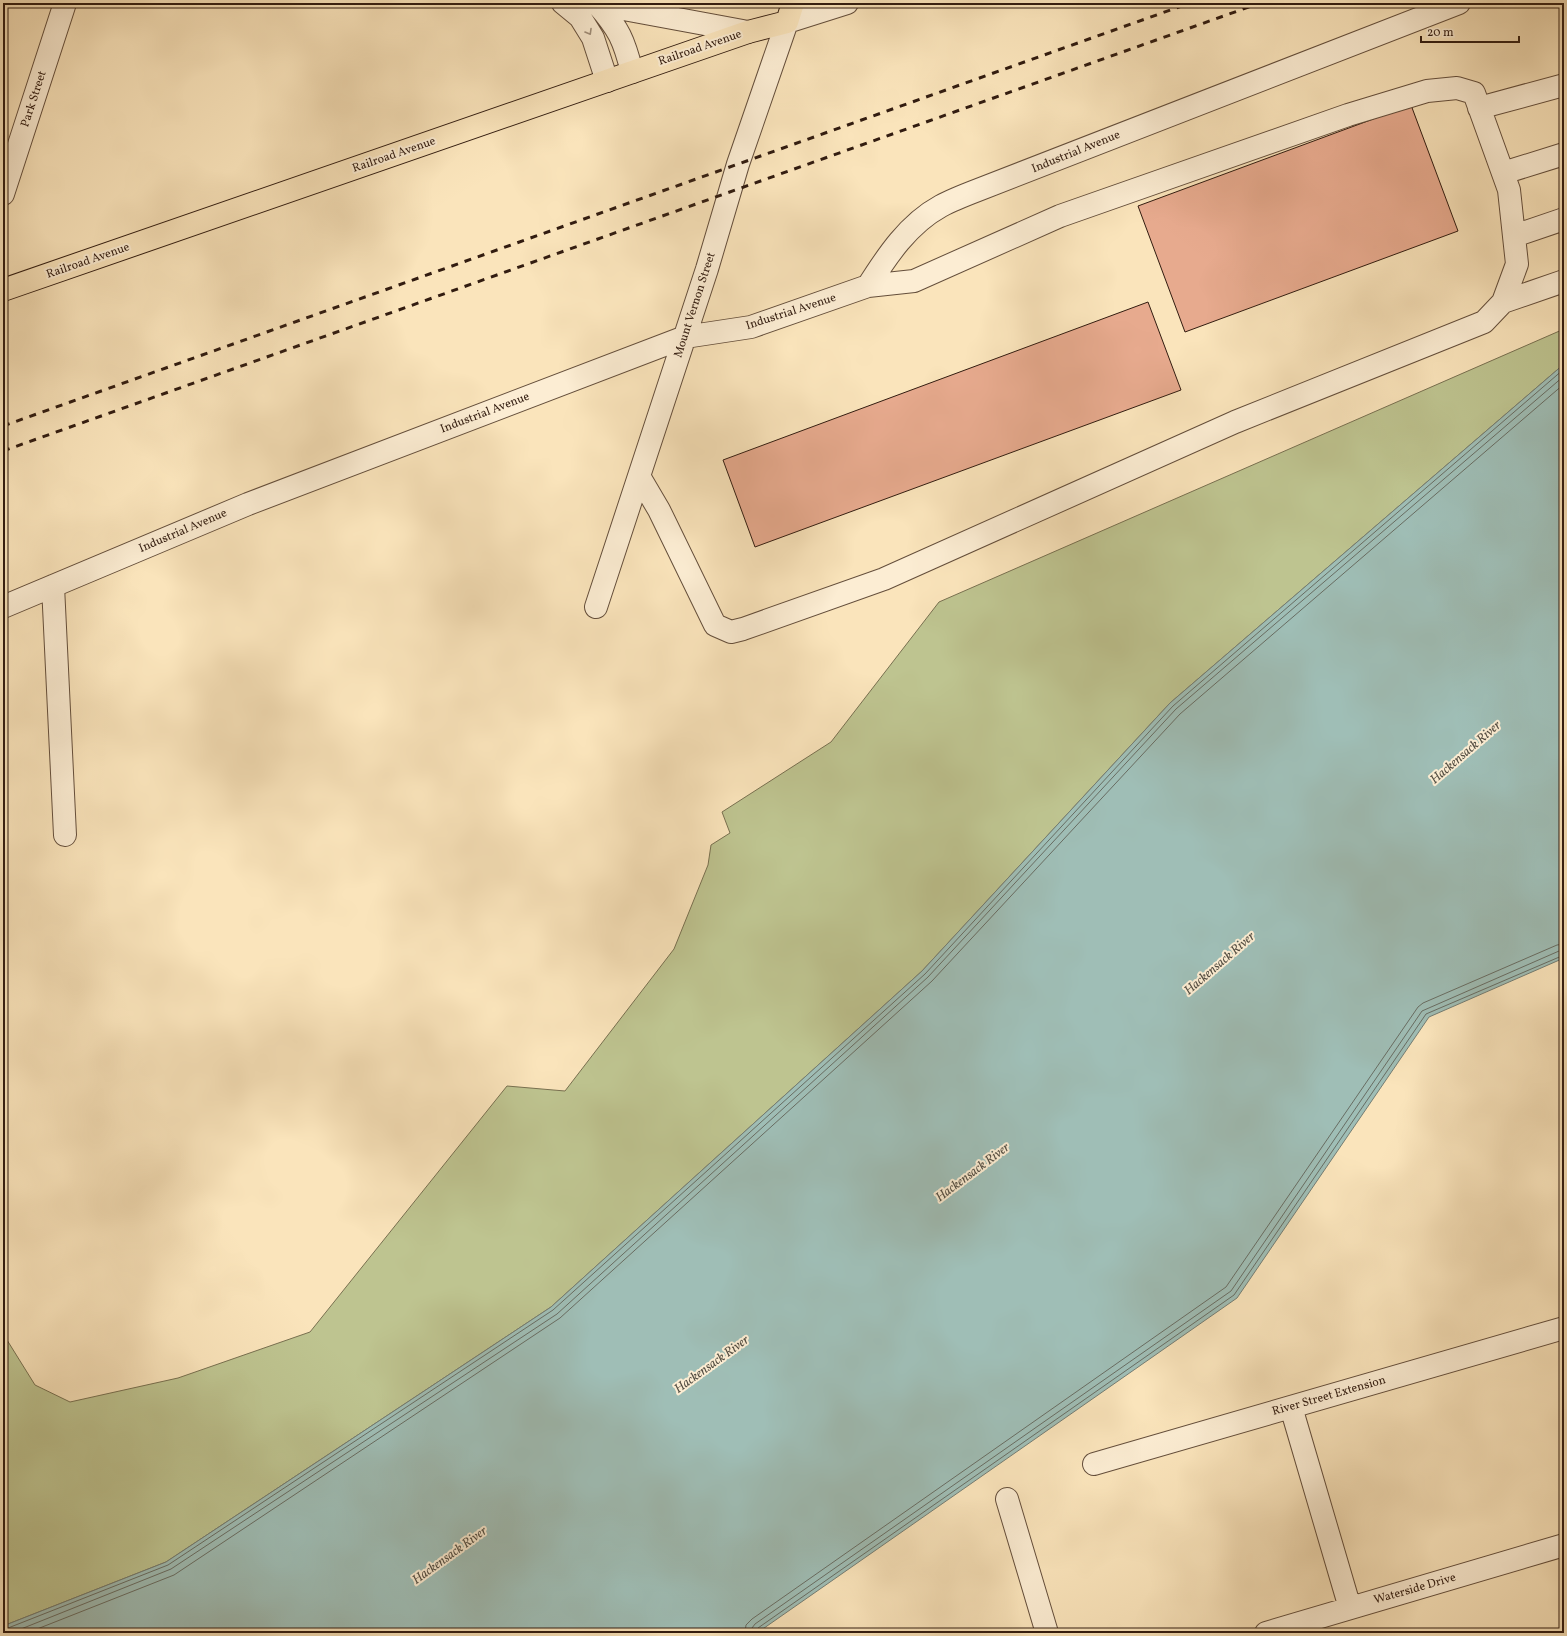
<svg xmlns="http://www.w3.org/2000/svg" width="1567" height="1636" viewBox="0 0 1567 1636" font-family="Vollkorn,serif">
	<rect width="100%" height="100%" fill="#fae4bb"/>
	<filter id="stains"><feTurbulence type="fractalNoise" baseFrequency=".005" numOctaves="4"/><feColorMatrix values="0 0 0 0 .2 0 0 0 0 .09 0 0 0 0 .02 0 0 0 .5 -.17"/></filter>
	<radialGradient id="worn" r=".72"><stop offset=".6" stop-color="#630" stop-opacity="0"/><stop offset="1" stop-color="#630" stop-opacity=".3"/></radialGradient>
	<path fill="#bec490" stroke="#787050" d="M1564,329V364L1170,703L922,971L551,1307L166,1562L3,1626V1329L7,1340L35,1385L70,1402L178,1378L310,1332L507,1086L565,1091L674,949L708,865L711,845L730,833L722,812L831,742L939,602Z"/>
	<path fill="#9fbeb6" stroke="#737d74" d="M1564,364V958L1429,1017L1237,1298L757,1633H3V1626L166,1562L551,1307L922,971L1170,703Z"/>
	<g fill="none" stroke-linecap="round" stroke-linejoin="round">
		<path stroke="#686d63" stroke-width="1" d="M3,1630L168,1565L553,1310L925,974L1173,706L1564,369
			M11,1633L171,1569L557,1314L928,977L1176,709L1564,376
			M27,1633L174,1575L560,1318L932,981L1180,714L1564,384
			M745,1633L746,1625L752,1619L1226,1287L1418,1007L1423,1003L1557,945L1564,944
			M751,1633L752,1628L755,1624L1231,1291L1422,1011L1559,951L1564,950
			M756,1633L758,1628L1234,1295L1426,1014L1564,955"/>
	</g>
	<path fill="#e7aa8e" stroke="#321c10" d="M1411,105L1458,231L1185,332L1138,206Z
		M1148,302L1181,390L755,547L723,460Z"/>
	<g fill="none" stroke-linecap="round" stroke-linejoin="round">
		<g stroke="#644e3b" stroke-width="24">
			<path id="minor" d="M563,3L580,17L593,38L607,81
				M591,3L748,32
				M597,4C619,29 624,40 632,72
				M1479,108L1564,85
				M1503,173L1564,154
				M3,194L65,3
				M1514,236L1564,219
				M868,286C887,256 908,224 941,206C952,200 965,195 978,190L1459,3
				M1503,302L1564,281
				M53,586L65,835
				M3,607L248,504L685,337L751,327L868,286L914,281L1060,216L1348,115L1427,91L1457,88L1474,93L1509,190L1517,264L1503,302L1484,322L1235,422L884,579L743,629L731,632L715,625L659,510L639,476
				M596,607L707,269L738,164L787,22L847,3
				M1291,1407L1350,1608
				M1094,1464L1564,1328
				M1007,1499L1047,1633
				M1266,1633L1564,1545"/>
		</g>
		<g stroke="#321c10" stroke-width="24">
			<path id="major" d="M3,290L748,32L787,22L793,3"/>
		</g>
		<use href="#minor" stroke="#fcedd3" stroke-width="22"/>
		<use href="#major" stroke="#fae4bb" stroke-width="22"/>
		<path stroke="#321c10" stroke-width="3" stroke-dasharray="7 7" stroke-linecap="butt" d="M3,426L1190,3
			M3,451L1260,3"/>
	</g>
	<defs><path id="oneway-chevron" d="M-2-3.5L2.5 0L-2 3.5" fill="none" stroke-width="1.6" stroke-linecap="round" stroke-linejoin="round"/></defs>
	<use stroke="#a18f7b" href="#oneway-chevron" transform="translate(589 32) rotate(60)"/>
	<g text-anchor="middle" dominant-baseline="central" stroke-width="4" stroke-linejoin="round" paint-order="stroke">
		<g font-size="12" fill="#321c10" stroke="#fcedd3">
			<text transform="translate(700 48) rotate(-19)">Railroad Avenue</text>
			<text transform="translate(34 99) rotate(-72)">Park Street</text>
			<text transform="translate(1076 152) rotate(-22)">Industrial Avenue</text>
			<text transform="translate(394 155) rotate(-19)">Railroad Avenue</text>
			<text transform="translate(88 261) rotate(-19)">Railroad Avenue</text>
			<text transform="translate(695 305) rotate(-72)">Mount Vernon Street</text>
			<text transform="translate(791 312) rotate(-18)">Industrial Avenue</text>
			<text transform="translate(485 413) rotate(-21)">Industrial Avenue</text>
			<text transform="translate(183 531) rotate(-23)">Industrial Avenue</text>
			<text transform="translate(1329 1396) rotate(-16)">River Street Extension</text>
			<text transform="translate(1415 1589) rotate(-16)">Waterside Drive</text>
		</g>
		<g font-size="13" font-style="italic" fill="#534d42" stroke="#fcedd3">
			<text transform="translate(1466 753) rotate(-41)">Hackensack River</text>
			<text transform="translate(1220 964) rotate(-41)">Hackensack River</text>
			<text transform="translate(973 1173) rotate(-37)">Hackensack River</text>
			<text transform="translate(712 1365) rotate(-36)">Hackensack River</text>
			<text transform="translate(450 1556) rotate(-36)">Hackensack River</text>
		</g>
	</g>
	<rect width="1567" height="1636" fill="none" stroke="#fae4bb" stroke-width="16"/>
	<rect x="4" y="4" width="1559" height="1628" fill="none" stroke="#321c10" stroke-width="2"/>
	<rect x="8" y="8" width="1551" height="1620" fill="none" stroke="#321c10"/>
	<path d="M1421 36v6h98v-6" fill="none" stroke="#321c10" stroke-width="2"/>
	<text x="1427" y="36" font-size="12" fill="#321c10" stroke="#fcedd3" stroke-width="3" paint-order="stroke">20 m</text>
	<rect width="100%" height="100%" filter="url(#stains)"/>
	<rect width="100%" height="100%" fill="url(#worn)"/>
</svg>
